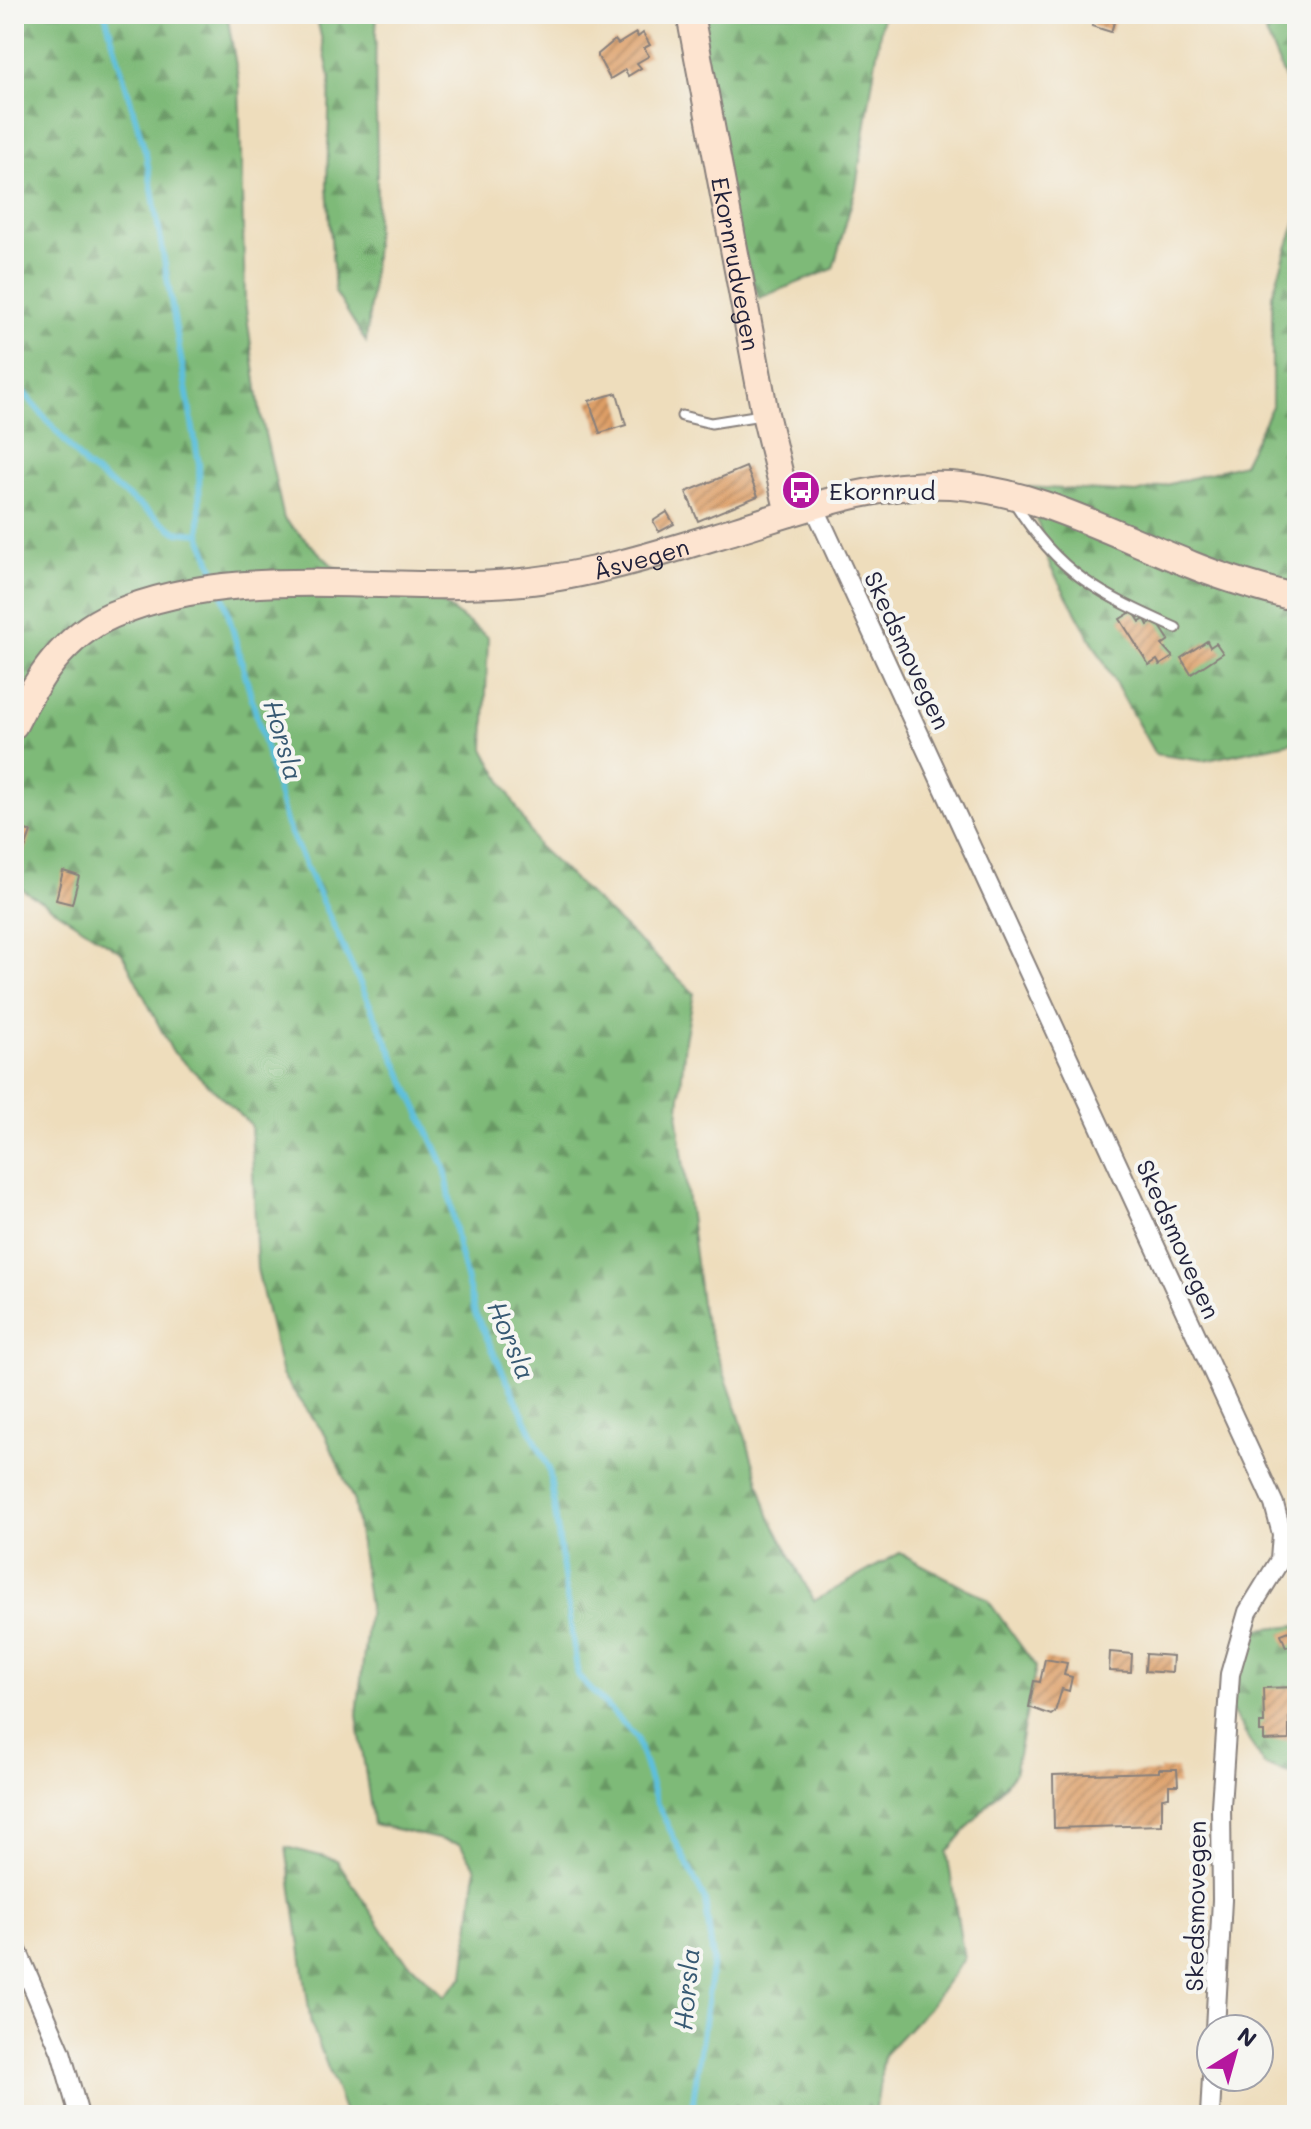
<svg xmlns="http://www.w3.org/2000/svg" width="1311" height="2129" viewBox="0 0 1311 2129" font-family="Mali,sans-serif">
	<defs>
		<pattern id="forest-firs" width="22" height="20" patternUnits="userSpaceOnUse" patternTransform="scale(2)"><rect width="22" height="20" fill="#7eba78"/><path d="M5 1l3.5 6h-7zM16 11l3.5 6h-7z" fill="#679764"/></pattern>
		<pattern id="building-hatch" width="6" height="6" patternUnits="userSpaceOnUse" patternTransform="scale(2)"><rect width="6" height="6" fill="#dd9e66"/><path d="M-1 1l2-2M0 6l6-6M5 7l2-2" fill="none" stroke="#b38055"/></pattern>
	</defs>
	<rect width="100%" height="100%" fill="#f6f6f2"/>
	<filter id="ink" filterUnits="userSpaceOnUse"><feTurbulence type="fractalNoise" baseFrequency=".0125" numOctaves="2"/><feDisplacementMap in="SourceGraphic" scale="16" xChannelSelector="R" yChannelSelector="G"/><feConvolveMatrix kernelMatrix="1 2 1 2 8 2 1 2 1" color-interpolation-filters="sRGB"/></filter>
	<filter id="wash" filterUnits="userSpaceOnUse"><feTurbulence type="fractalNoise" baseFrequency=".006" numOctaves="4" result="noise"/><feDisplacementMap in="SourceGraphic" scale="32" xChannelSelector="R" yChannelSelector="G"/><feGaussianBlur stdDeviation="1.8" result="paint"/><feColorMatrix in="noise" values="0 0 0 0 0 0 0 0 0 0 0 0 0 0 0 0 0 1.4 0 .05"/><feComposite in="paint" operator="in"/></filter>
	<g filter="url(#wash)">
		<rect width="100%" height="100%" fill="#eeddbc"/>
		<path fill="url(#forest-firs)" stroke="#506e5a" stroke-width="2" d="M14,14H227L239,83L245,301L260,411L284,519L334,567L439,601L488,637L484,749L538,846L694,993L685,1040L678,1120L702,1311L738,1412L769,1515L814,1601L900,1553L987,1599L1036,1667L1014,1774L947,1852L964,1959L928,2008L884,2055L875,2115H346L311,2024L286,1847L337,1860L396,1950L444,1996L464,1976L476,1868L460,1844L373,1824L357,1715L369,1607L354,1502L326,1436L282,1375L257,1269L251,1125L172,1051L122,953L14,884Z
			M316,14H377C373,66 377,117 377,169C377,227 373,284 366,342L335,292L327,186L330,77Z
			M681,14H883L856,187L833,269L759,298L724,195Z
			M1258,14H1297V144L1288,86Z
			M1297,218V741L1203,761L1155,754L1050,566L1028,487L1137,493L1243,464L1272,406V295Z
			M1297,1625V1776L1264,1765L1231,1710L1248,1630Z"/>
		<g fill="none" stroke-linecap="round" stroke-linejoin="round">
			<path stroke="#5dbfdc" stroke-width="6" d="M105,14L146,154L199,464L200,534L218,581
				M14,381L86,466L176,532L200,534
				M223,595L287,825L445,1168L458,1246L475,1313L549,1469L578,1676L636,1737L657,1804L705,1900L713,1960L691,2115"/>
		</g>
		<g id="blocks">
			<path fill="url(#building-hatch)" d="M1096,14L1116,16L1111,32L1092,26Z
				M636,33L638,37L643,33L650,45L644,48L649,56L637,63L641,68L628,76L625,70L610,79L597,55L615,40L618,44Z
				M617,393L626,425L600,433L589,401Z
				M746,467L758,496L698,521L686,492Z
				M667,512L674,524L659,532L653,521Z
				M1133,611L1140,622L1145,619L1148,625L1156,620L1169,640L1162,645L1173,657L1160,665L1157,660L1149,665L1120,619Z
				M1207,641L1210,647L1216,643L1223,653L1191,674L1181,658Z
				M14,825L31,832L24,852L14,848Z
				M63,871L79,876L72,904L56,900Z
				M1297,1628V1643L1286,1647L1281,1634Z
				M1110,1652L1132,1654L1131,1672L1109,1671Z
				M1146,1654L1173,1656L1172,1673L1145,1671Z
				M1045,1659L1067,1663L1064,1675L1072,1677L1069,1691L1062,1689L1055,1712L1051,1715L1029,1707L1034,1681L1040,1682Z
				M1297,1687V1718H1289V1740L1264,1741V1732H1260V1723H1264L1263,1688Z
				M1159,1769H1177L1178,1785H1169V1797L1162,1798V1825L1054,1828L1053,1775L1159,1772Z"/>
		</g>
	</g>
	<g filter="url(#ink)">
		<use href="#blocks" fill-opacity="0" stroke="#88807c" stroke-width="2"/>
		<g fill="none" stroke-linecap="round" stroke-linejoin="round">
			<g stroke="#88807c" stroke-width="13">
				<path id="service" d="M682,416L711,423L761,415
					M1014,502C1059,575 1101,594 1176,628
					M1284,1537L1297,1561"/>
			</g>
			<g stroke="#88807c" stroke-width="22">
				<path id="minor" d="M814,506L1274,1504L1282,1534L1280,1560L1248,1612L1230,1674L1221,1806L1222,1900L1215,2029
					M14,1943L61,2052L79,2115
					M1210,2115L1212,2077"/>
			</g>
			<g stroke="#88807c" stroke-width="30">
				<g id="secondary">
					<path id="s1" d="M690,14L765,414L789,513"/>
					<path id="s2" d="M14,725C36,680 64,636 112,615C239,560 389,595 522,582C594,575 667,551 736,530C804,509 879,481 951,485C1034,490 1115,535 1192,565C1226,579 1262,589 1297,598"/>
				</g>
			</g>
			<use href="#service" stroke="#fff" stroke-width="9"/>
			<use href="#minor" stroke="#fff" stroke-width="18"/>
			<use href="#secondary" stroke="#fde4d0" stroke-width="26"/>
		</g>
	</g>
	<defs>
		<g id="bus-disc" transform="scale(2)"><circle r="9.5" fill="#b5179e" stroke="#f6f6f2"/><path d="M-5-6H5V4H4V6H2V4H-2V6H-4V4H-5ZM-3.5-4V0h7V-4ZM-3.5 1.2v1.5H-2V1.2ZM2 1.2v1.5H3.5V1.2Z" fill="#fff"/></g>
	</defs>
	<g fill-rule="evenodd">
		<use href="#bus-disc" x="801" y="490"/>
	</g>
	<g text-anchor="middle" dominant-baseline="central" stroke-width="8" stroke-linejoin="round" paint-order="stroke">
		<g font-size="24" fill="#22223b" stroke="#f6f6f2">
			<text stroke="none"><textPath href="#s1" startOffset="254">Ekornrudvegen</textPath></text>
			<text stroke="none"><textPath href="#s2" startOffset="686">Åsvegen</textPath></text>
			<text transform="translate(908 650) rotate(65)">Skedsmovegen</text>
			<text transform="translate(1179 1239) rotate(66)">Skedsmovegen</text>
			<text transform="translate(1195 1906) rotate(-89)">Skedsmovegen</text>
		</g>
		<g font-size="24" fill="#22223b" stroke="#f6f6f2" text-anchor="start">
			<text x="829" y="490">Ekornrud</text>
		</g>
		<g font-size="26" font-style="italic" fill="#375973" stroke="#f6f6f2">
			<text transform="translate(284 740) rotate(74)">Horsla</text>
			<text transform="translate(512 1340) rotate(67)">Horsla</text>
			<text transform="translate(686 1989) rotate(-85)">Horsla</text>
		</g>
	</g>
	<rect width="1311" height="2129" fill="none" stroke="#f6f6f2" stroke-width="48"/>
	<g transform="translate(1235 2053) rotate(37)"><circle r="38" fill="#f6f6f2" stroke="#a1a1a9" stroke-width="2"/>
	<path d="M0-6L14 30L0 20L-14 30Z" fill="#b5179e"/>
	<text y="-12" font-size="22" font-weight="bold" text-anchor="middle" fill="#22223b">N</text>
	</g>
</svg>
